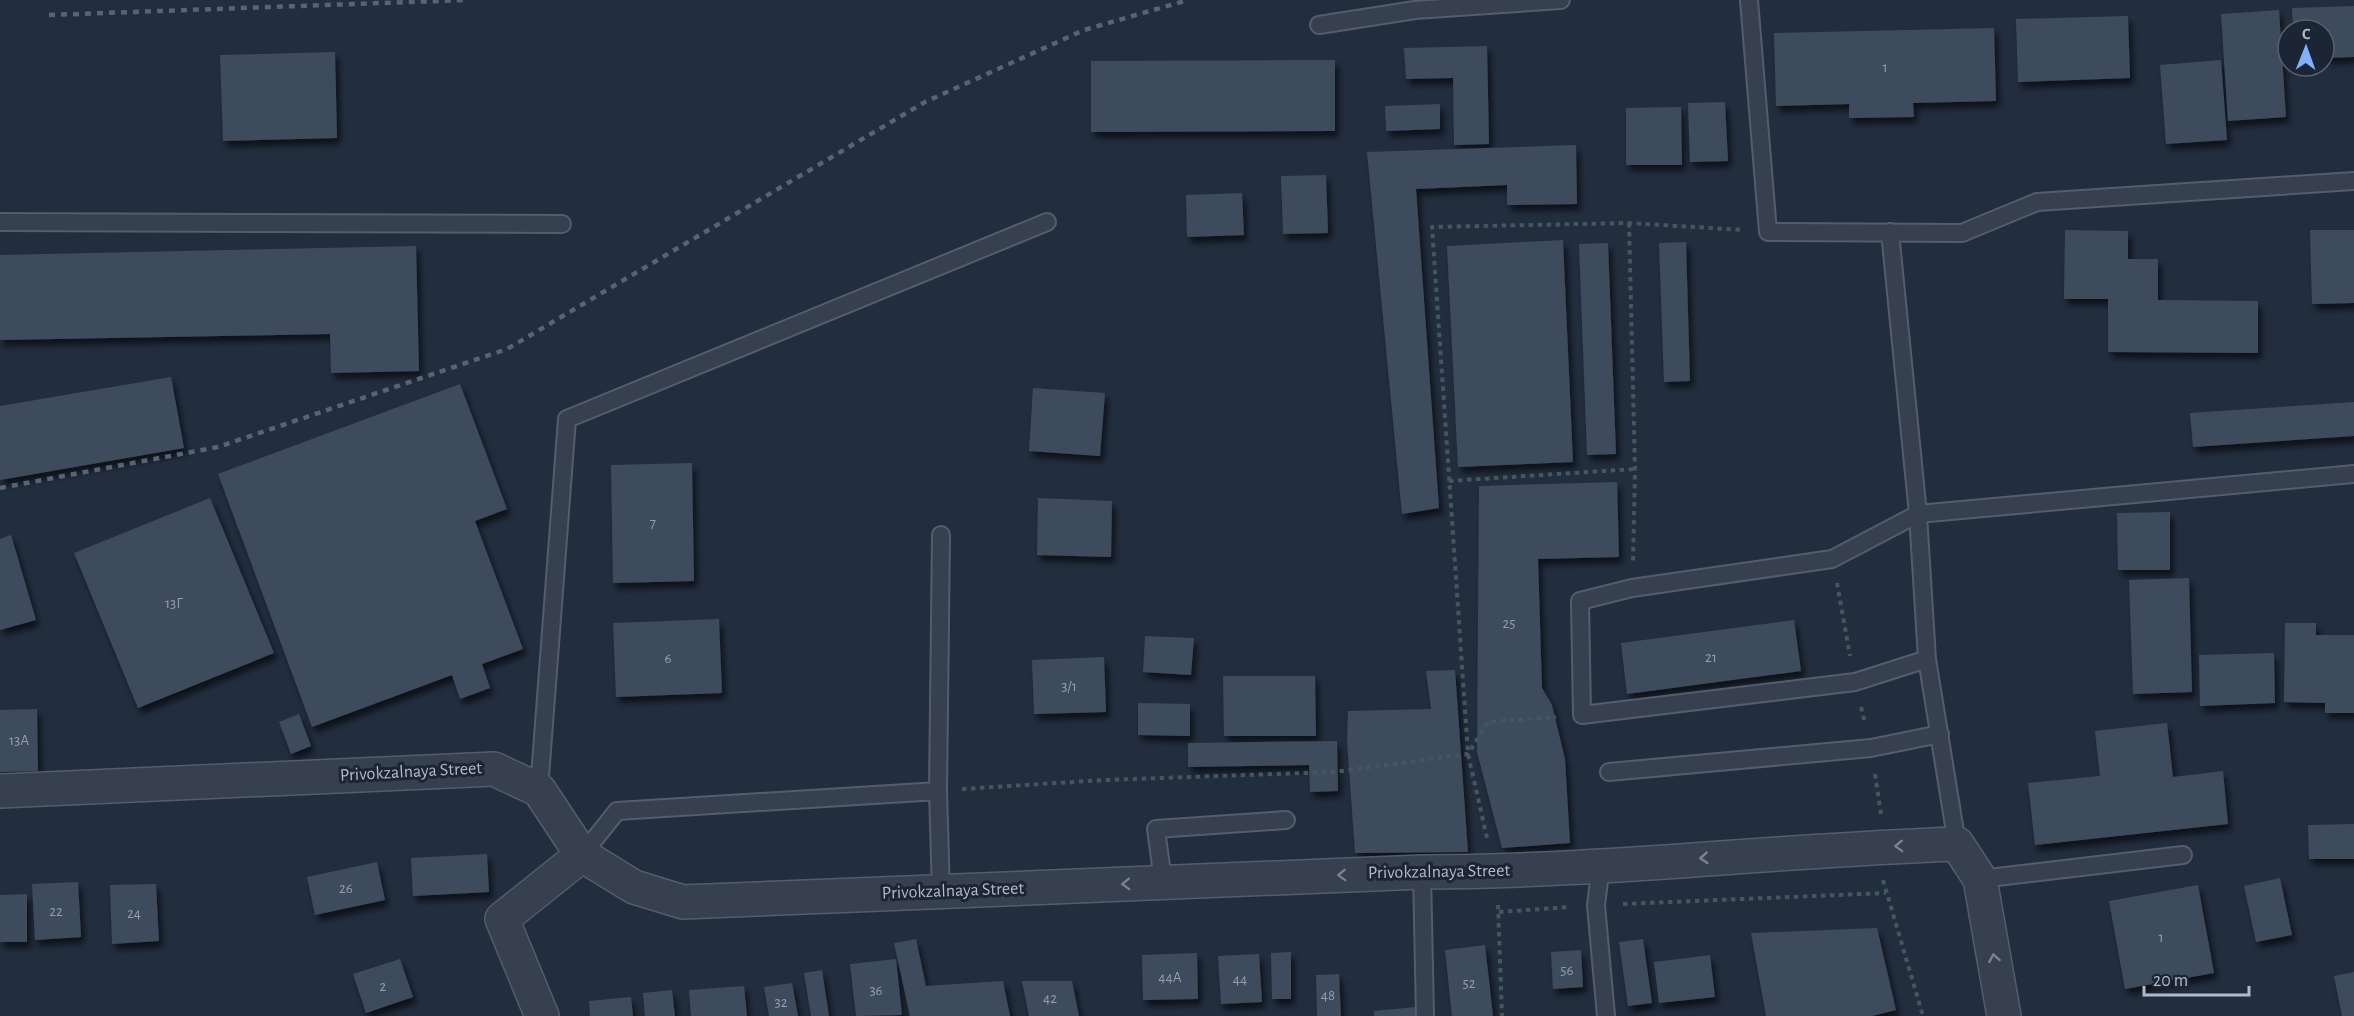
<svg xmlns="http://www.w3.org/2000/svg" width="2354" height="1016" viewBox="0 0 2354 1016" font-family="'Alegreya Sans',sans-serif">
	<defs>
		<filter id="shadow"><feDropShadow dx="3.5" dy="6" stdDeviation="3" flood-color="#0009"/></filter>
	</defs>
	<rect width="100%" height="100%" fill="#222d3e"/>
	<path fill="#3e4b5d" filter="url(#shadow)" d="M2354,6V57L2324,58V30H2293L2292,8Z
		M2279,10L2286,117L2228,121L2221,14Z
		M2128,16L2130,78L2018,82L2016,19Z
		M1994,28L1996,101L1913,103L1914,117L1849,118V104L1776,106L1774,33Z
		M1487,46L1489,144L1454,145L1453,78L1406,79L1404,48Z
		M335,52L337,138L223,141L220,55Z
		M1335,60V131L1091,132V61Z
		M2221,60L2227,140L2166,144L2160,65Z
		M1725,102L1728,161L1690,162L1688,103Z
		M1440,104V129L1386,131L1385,106Z
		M1681,107L1682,165H1626V108Z
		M1576,145L1577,204L1507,205V185L1416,189L1439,508L1402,514L1367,152Z
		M1326,175L1328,233L1283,234L1281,176Z
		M1242,193L1244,235L1187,237L1186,195Z
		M2065,230L2128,231V259H2158V300L2258,301V353L2108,352V299H2064Z
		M2310,230H2354V303L2312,304Z
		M1563,240L1573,462L1458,467L1447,246Z
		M1686,242L1690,381L1664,382L1659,243Z
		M1608,243L1616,454L1587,455L1579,244Z
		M416,246L419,371L331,373L330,334L0,340V255Z
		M171,377L184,448L0,480V406Z
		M460,384L507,509L475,521L523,649L482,664L490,688L460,699L452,675L312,727L218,474Z
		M1033,388L1105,393L1100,456L1029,451Z
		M2354,402V436L2193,447L2190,413Z
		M692,463L694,581L613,583L611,465Z
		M1617,482L1619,557L1538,559L1542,688L1552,705L1565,759L1570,843L1502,848L1477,752L1479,486Z
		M210,498L274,653L138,708L74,553Z
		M1038,498L1112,501L1111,557L1037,555Z
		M2170,512V570H2118L2117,513Z
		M11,535L36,620L0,630V539Z
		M2189,578L2192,692L2133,694L2129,580Z
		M719,619L722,693L616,697L613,623Z
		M1794,620L1801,671L1627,694L1621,643Z
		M2285,623H2316V635H2354V713H2325V703L2284,702Z
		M1145,636L1194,638L1191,675L1143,672Z
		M2274,653L2275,703L2200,706L2199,655Z
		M1104,657L1106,712L1034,714L1032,660Z
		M1455,670L1468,852L1355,853L1347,740L1348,711L1431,709L1426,671Z
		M1223,676H1315L1316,736H1224Z
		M1138,703L1190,704V736L1138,735Z
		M37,709L38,771L0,772V710Z
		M299,714L311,746L291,754L279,722Z
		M2167,723L2173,777L2223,771L2228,824L2035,845L2028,783L2100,776L2095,731Z
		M1337,741L1338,791L1310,792L1309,765L1188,767V743Z
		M2354,824V859H2309L2308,825Z
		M487,854L489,892L413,896L411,858Z
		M377,862L385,900L315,915L307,877Z
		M2280,878L2292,935L2256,942L2244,886Z
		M78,882L81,937L35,940L32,884Z
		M156,884L159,941L112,944L110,885Z
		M2198,885L2214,973L2125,989L2109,901Z
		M27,894V942H0V895Z
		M1877,928L1896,1010L1872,1016H1766L1751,933Z
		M916,939L926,986L1003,981L1010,1016H910L894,943Z
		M1643,939L1652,1003L1628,1006L1619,942Z
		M1485,945L1493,1016H1452L1445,950Z
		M1581,950L1583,987L1553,989L1551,952Z
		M1291,952V999H1272L1271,953Z
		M1197,953L1198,999L1143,1000L1142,955Z
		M1259,954L1262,1002L1221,1004L1218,956Z
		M1710,955L1715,997L1659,1003L1654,962Z
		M400,959L413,997L366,1013L353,974Z
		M896,959L902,1015L856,1016L850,964Z
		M822,970L829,1016H811L804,973Z
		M2354,972V1016H2342L2334,976Z
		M1339,974L1341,1016H1317L1316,975Z
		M1022,981H1072L1079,1016H1029Z
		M792,983L798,1016H769L764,987Z
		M744,986L747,1016H691L689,990Z
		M672,990L675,1016H645L643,993Z
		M631,997L633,1016H590L589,1001Z
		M1416,1007L1417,1016H1374V1011Z"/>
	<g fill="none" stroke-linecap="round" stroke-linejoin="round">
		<g stroke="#545d6c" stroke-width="20">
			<path id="service" d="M1749,0L1768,232L1962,233L2037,202L2354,181
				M1319,25L1415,10L1561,0
				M0,222L562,224
				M1890,232L1918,514L1927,659L1957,844
				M1927,659L1855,682L1582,715L1580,601L1632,588L1832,559L1918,514L2354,474
				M1609,772L1871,748L1940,734
				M539,790L567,419L1047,222
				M582,855L617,811L938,791
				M1601,865L1596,905L1606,1016
				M1422,872L1425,1016
				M1980,879L2183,855
				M1159,882L1161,866L1156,829L1286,820
				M941,892L938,791L941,535"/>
		</g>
		<g stroke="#545d6c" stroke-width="36">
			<path id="minor" d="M542,1016L502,919L582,855"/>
		</g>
		<g stroke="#545d6c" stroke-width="36">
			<path id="tertiary" d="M0,791L494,769L539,790L582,855L634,887L683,902L1422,872C1600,872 1779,850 1957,844L1980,879L2004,1016"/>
		</g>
		<path stroke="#42585c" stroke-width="4" stroke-dasharray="4.5 4.5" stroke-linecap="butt" d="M1629,223L1635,469L1633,563
			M1449,481L1635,469
			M1837,583L1850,656
			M1861,707L1865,723
			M1875,774L1881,814
			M962,789L1104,780L1334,772L1468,754L1488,722L1556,717
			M1487,838L1468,754L1432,227L1629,223L1743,230
			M1883,880L1923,1016
			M1623,904L1886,893
			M1498,905L1502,1016
			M1499,912L1570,907"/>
		<use href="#service" stroke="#36404e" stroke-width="16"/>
		<use href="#minor" stroke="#36404e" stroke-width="33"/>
		<use href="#tertiary" stroke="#36404e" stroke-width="33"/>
		<path stroke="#586375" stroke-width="4.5" stroke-dasharray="6 6" stroke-linecap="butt" d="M49,15L465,0
			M0,488L218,447L507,349L925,102L1084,30L1188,0"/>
	</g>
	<defs><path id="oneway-chevron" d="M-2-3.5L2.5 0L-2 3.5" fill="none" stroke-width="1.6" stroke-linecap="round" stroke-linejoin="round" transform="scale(1.5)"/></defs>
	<g stroke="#7a8392">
		<use href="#oneway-chevron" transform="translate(1899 846) rotate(178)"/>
		<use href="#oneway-chevron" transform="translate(1704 858) rotate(176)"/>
		<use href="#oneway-chevron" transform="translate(1342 875) rotate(178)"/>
		<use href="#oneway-chevron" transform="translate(1126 884) rotate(178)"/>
		<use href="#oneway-chevron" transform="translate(1994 958) rotate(-100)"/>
	</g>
	<g text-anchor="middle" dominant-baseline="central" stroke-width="6" stroke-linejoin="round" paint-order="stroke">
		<g font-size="15" fill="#959eae">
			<text x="1885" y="67">1</text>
			<text x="653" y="523">7</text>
			<text x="174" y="603">13Г</text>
			<text x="1509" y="623">25</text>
			<text x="1711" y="657">21</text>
			<text x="668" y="658">6</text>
			<text x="1069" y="686">3/1</text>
			<text x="19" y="740">13А</text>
			<text x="346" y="888">26</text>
			<text x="56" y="911">22</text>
			<text x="134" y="913">24</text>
			<text x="2161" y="937">1</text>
			<text x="1567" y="970">56</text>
			<text x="1170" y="977">44А</text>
			<text x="1240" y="979">44</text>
			<text x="1469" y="983">52</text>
			<text x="383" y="986">2</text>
			<text x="876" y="990">36</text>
			<text x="1328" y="995">48</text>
			<text x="1050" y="998">42</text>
			<text x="781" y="1002">32</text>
		</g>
		<g font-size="18" fill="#b2bac9" stroke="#1b2533">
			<text transform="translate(411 772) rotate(-3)">Privokzalnaya Street</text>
			<text transform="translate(1439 872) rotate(-1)">Privokzalnaya Street</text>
			<text transform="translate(953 891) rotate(-2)">Privokzalnaya Street</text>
		</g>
	</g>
	<g transform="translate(2306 48) rotate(1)"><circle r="28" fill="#1b2533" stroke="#57616f" stroke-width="1.5"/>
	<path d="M0-4.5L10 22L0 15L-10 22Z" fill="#84affd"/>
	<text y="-9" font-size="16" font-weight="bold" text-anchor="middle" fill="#b2bac9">С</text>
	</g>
	<path d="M2144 986v9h105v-9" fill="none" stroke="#b2bac9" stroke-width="3"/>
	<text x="2153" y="986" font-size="18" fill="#b2bac9" stroke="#1b2533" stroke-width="4.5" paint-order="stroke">20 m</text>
</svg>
